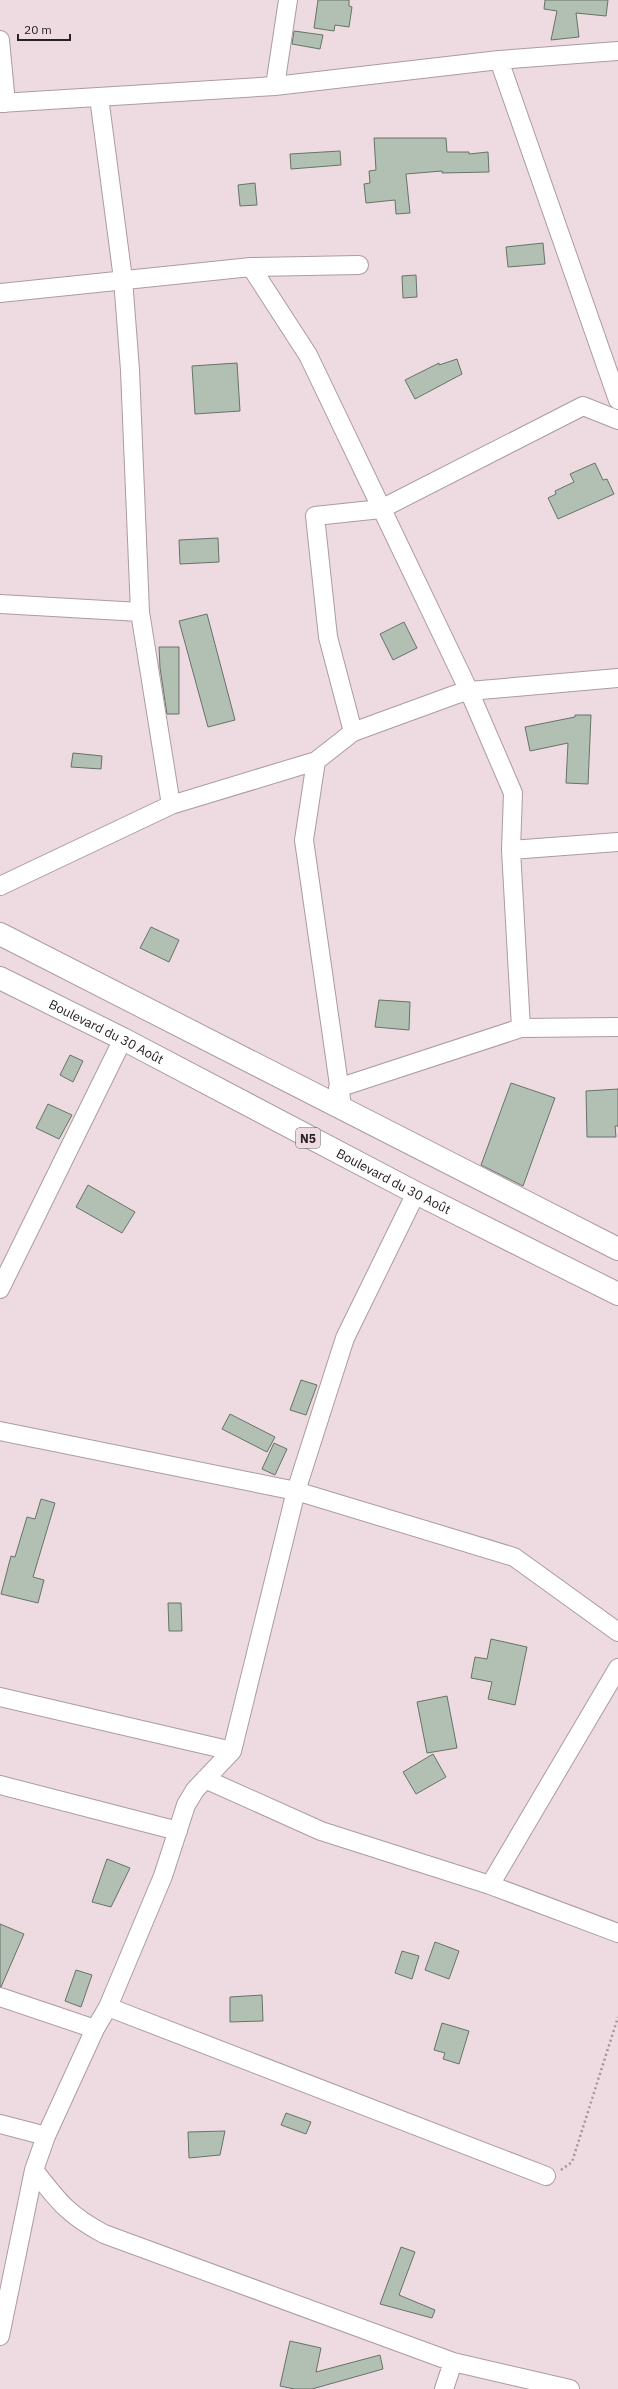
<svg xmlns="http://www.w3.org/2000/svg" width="618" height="2389" viewBox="0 0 618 2389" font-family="'IBM Plex Sans',sans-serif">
	<rect width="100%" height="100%" fill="#eedbe1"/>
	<path fill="#b2bfb3" stroke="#677368" d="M318,0H349V6L352,7L349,27L335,25L334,31L314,28Z
		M545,0H608L606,16L576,13L579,37L551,40L557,11L544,9Z
		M294,31L323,35L320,49L292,44Z
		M374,138H446L447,152H469V154L488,152L489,172L442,173V171L406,174L410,213L396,214L395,200L366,203L364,184L370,183L369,171L376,170Z
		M340,151L341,165L291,169L290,154Z
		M255,183L257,205L240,206L238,185Z
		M543,243L545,264L508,267L506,247Z
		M416,275L417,297L403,298L402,276Z
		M457,359L462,374L415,399L405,380L439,363V365Z
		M237,363L240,411L195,414L192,366Z
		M595,463L603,480L607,479L614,494L558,519L548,498L556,494L555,491L574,482L570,474Z
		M218,538L219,562L180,564L179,540Z
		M207,614L235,720L208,727L179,621Z
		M404,622L417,648L393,660L380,634Z
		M159,647H179V714H167L160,668Z
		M575,715H591L588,784L566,783L568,743L530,751L525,727L575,717Z
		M73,753L102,756L101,769L71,767Z
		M151,927L179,940L169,962L140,948Z
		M379,1000L410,1002L409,1030L375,1027Z
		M70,1055L83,1061L73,1082L60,1075Z
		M511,1083L555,1098L523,1186L481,1165Z
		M618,1089V1126H615L616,1137H587L586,1091Z
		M48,1104L72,1115L59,1139L36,1128Z
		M88,1185L135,1212L122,1233L76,1207Z
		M301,1380L317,1385L306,1415L290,1410Z
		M230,1414L275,1437L267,1452L222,1429Z
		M274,1443L287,1449L275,1475L262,1469Z
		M41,1499L55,1503L33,1577L44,1580L38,1603L1,1594L11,1556L15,1557L27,1517L35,1519Z
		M168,1603H181L182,1631H169Z
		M491,1639L527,1647L515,1705L488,1699L492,1682L471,1678L475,1657L487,1659Z
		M447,1696L457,1748L427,1753L417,1702Z
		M433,1754L446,1777L416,1794L403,1772Z
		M107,1859L130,1868L111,1907L92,1902Z
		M0,1924L24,1934L1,1987H0Z
		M435,1942L459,1951L449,1979L425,1970Z
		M402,1951L419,1956L412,1979L395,1973Z
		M76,1970L92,1975L81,2007L65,2001Z
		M262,1995L263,2021L230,2022V1997Z
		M442,2023L469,2031L459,2064L443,2059L445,2053L434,2050Z
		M286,2113L311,2122L306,2134L281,2125Z
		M225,2131L220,2155L189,2158L188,2132Z
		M401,2247L415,2252L399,2295L435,2310L432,2318L380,2304Z
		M290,2341L321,2348L316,2372L380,2355L383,2369L312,2389H294L280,2386Z"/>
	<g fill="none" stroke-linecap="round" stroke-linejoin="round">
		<g stroke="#ac9ba0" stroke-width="20">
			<path id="minor" d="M0,40L6,103
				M499,60L618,400
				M275,86L288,0
				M99,97L123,279L130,370L140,612L171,805
				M0,103L275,86L499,60L618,51
				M251,267L308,355L469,691L513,793L511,850L521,1028
				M0,293L251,267L359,265
				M0,604L140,612
				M353,732L328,637L315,516L381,509L583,406L618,420
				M316,761L304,840L342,1106
				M511,850L618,842
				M0,886L171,805L316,761L353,732L457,694L469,691L618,678
				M338,1088L521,1028L618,1027
				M0,1289L123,1039
				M0,1431L296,1491L514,1557L618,1632
				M0,1697L232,1751
				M205,1779L321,1831L490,1885L618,1933
				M0,1785L178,1831
				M490,1885L618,1668
				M0,1997L95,2029
				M108,2007L546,2176
				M0,2124L46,2136
				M34,2170C58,2201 68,2215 104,2234L453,2362L570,2389
				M0,2336L34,2170L46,2136L95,2029L108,2007L163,1876L186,1805L195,1790L232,1751L296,1491L345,1338L416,1193
				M444,2389L453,2362"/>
		</g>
		<g stroke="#ac9ba0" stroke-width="24">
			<g id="highway">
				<path d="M0,934L618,1249"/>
				<path id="s1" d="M0,978L123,1039L416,1193L618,1294"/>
			</g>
		</g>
		<path stroke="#a29498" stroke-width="2.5" stroke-dasharray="2 3" stroke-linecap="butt" d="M561,2170L572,2162L618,2017"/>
		<use href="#minor" stroke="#fff" stroke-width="18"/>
		<use href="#highway" stroke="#fff" stroke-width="22"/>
	</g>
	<g text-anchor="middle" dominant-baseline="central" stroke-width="3.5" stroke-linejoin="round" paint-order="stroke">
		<rect fill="#eedbe1" stroke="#63595c" stroke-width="1" x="296" y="1128" width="24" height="20" rx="3"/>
		<g font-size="12" font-weight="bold" fill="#282123">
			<text x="308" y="1138">N5</text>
		</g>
		<g font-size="13" fill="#282123" stroke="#eedbe1">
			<text stroke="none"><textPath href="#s1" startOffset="119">Boulevard du 30 Août</textPath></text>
			<text stroke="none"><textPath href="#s1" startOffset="443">Boulevard du 30 Août</textPath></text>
		</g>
	</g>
	<path d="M18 34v6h52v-6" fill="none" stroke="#282123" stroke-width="2"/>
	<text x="24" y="34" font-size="12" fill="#282123" stroke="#eedbe1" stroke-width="3" paint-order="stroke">20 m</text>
</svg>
